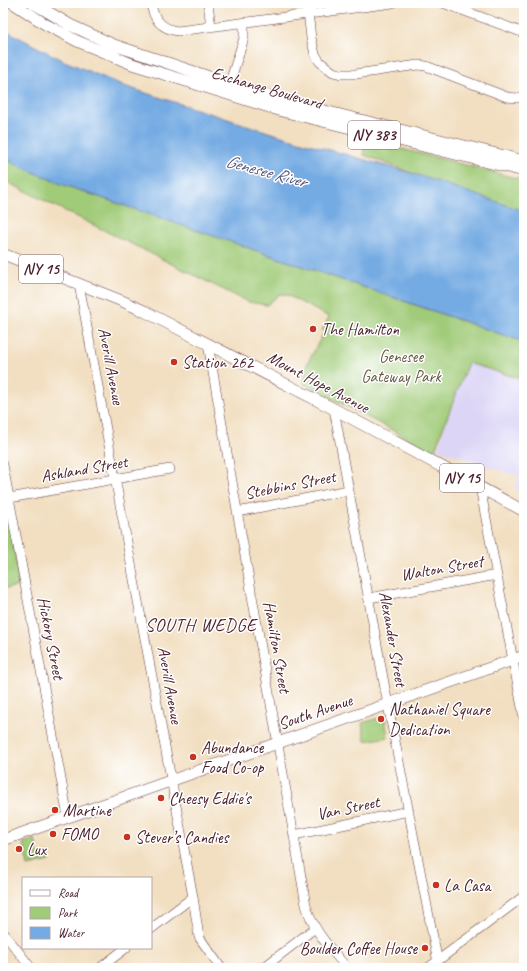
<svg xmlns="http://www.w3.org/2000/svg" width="527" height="971" viewBox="0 0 527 971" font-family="Caveat,sans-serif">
	<rect width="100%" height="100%" fill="#fff"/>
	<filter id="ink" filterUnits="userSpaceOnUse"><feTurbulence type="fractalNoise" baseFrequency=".025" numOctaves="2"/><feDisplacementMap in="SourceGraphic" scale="8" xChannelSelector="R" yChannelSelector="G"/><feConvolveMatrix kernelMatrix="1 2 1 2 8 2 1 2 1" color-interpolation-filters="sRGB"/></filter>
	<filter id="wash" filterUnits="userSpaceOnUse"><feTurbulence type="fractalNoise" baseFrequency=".012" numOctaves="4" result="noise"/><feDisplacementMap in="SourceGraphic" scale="16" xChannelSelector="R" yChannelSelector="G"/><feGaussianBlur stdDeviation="0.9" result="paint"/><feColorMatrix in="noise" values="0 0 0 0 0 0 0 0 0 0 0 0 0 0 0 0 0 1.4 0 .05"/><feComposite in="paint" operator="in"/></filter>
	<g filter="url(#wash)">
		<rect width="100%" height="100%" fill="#f2dfc1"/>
		<path fill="#dcd5f6" d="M467,363L524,381V493L514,489L520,477L437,449Z"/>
		<path fill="#a0cb78" stroke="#757552" d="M363,139L524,180V215L364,155Z
			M3,157L15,164L61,184L524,342V380L468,363L434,452L304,384L307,364L324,332L322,330L329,317L287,295L280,294L267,305L248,302L3,180Z
			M3,502H6L20,586L3,589Z
			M382,717L385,719L388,737L365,741L362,723Z
			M35,839L38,855L48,853L50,861L28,866L23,843Z"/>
		<path fill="#74abe3" stroke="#5f6587" d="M3,29L62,60L127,87L278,135L421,176L524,211V342L61,184L15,164L3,157Z"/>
	</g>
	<g filter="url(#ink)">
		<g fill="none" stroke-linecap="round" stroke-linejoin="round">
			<g stroke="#633c42" stroke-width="10">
				<path id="minor" d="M151,3C153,19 161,29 178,31L393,3
					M208,3L211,27
					M307,3L311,38L315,54L320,62L333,72L341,74H356L418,65L426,66L507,97L517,98L524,97
					M443,3L524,33
					M227,91L244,38V23
					M79,284L193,897L199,937L221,968
					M208,344L306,905C313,931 330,948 347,968
					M334,409L388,705L439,968
					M3,465L68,817
					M480,487L524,718
					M4,499L170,469
					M237,512L349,490
					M369,598L497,575
					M294,835L409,811
					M151,929L193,897
					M3,932L31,968
					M100,968L126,948
					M263,968L315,928
					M428,968L524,896"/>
			</g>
			<g stroke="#633c42" stroke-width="12">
				<path id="major" d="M13,3L45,24L77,41L132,64L282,111L524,171
					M33,3L70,25L114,45L251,91L297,104L524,161
					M3,254L122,301L144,311L334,409L524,511
					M3,840L524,656"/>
			</g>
			<use href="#minor" stroke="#fff" stroke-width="9"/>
			<use href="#major" stroke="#fff" stroke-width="11"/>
		</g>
	</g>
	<g fill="#c8321e" stroke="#fff" stroke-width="1.5">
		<circle cx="313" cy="329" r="4"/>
		<circle cx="174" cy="362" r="4"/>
		<circle cx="381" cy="719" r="4"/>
		<circle cx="193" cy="757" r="4"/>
		<circle cx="161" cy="798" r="4"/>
		<circle cx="55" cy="810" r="4"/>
		<circle cx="53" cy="834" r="4"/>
		<circle cx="127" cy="837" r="4"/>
		<circle cx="19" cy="849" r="4"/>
		<circle cx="436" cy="885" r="4"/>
		<circle cx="425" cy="948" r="4"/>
	</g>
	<g text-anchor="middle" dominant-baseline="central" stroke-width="3" stroke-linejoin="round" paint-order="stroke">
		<g fill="#fff" stroke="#80626b" stroke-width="1">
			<rect x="348" y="121" width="52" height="28" rx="3"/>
			<rect x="19" y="255" width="44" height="28" rx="3"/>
			<rect x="440" y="464" width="44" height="28" rx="3"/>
		</g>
		<g font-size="16" font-weight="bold" fill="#4a1f2b">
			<text x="374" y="135">NY 383</text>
			<text x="41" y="269">NY 15</text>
			<text x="462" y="478">NY 15</text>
		</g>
		<g font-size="17" fill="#4a1f2b" stroke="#fff">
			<text transform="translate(267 88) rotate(16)">Exchange Boulevard</text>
			<text transform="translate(111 366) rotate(79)">Averill Avenue</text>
			<text transform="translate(318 382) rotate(28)">Mount Hope Avenue</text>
			<text transform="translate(84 469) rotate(-10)">Ashland Street</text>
			<text transform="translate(290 485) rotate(-11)">Stebbins Street</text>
			<text transform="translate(442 568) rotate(-10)">Walton Street</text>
			<text transform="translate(51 638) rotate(79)">Hickory Street</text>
			<text transform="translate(393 639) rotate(80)">Alexander Street</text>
			<text transform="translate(277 647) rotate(80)">Hamilton Street</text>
			<text transform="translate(170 685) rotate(80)">Averill Avenue</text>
			<text transform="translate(315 712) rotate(-19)">South Avenue</text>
			<text transform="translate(348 808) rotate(-12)">Van Street</text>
		</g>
		<g font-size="17" fill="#4a1f2b" stroke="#fff" text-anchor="start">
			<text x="321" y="329">The Hamilton</text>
			<text x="182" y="362">Station 262</text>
			<text x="389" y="709">Nathaniel Square<tspan x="389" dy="20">Dedication</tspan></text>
			<text x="201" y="747">Abundance<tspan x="201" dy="20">Food Co-op</tspan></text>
			<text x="169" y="798">Cheesy Eddie's</text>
			<text x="63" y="810">Martine</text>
			<text x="61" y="834">FOMO</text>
			<text x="135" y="837">Stever’s Candies</text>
			<text x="27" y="849">Lux</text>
			<text x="444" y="885">La Casa</text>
			<text x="417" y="948" text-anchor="end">Boulder Coffee House</text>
		</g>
		<g font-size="17" fill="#685b46" stroke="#fff">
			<text x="401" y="356">Genesee<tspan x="401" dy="20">Gateway Park</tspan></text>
		</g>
		<g font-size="18" font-style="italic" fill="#5b5775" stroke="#fff">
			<text transform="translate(266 171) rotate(15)">Genesee River</text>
		</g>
		<g font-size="18" letter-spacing="1" fill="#4a1f2b" stroke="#fff">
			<text x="201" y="625">SOUTH WEDGE</text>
		</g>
	</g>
	<rect width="527" height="971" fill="none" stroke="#fff" stroke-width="16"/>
	<rect x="22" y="877" width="130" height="72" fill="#ffffff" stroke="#b7a5aa"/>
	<rect x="30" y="890" width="20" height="6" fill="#ffffff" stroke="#b7a5aa"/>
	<text x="58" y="897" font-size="12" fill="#4a1f2b">Road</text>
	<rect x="30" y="907" width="20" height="12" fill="#a0cb78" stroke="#b7a5aa"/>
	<text x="58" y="917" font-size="12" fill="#4a1f2b">Park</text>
	<rect x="30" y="927" width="20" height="12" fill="#74abe3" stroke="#b7a5aa"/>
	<text x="58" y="937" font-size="12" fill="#4a1f2b">Water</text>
</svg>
